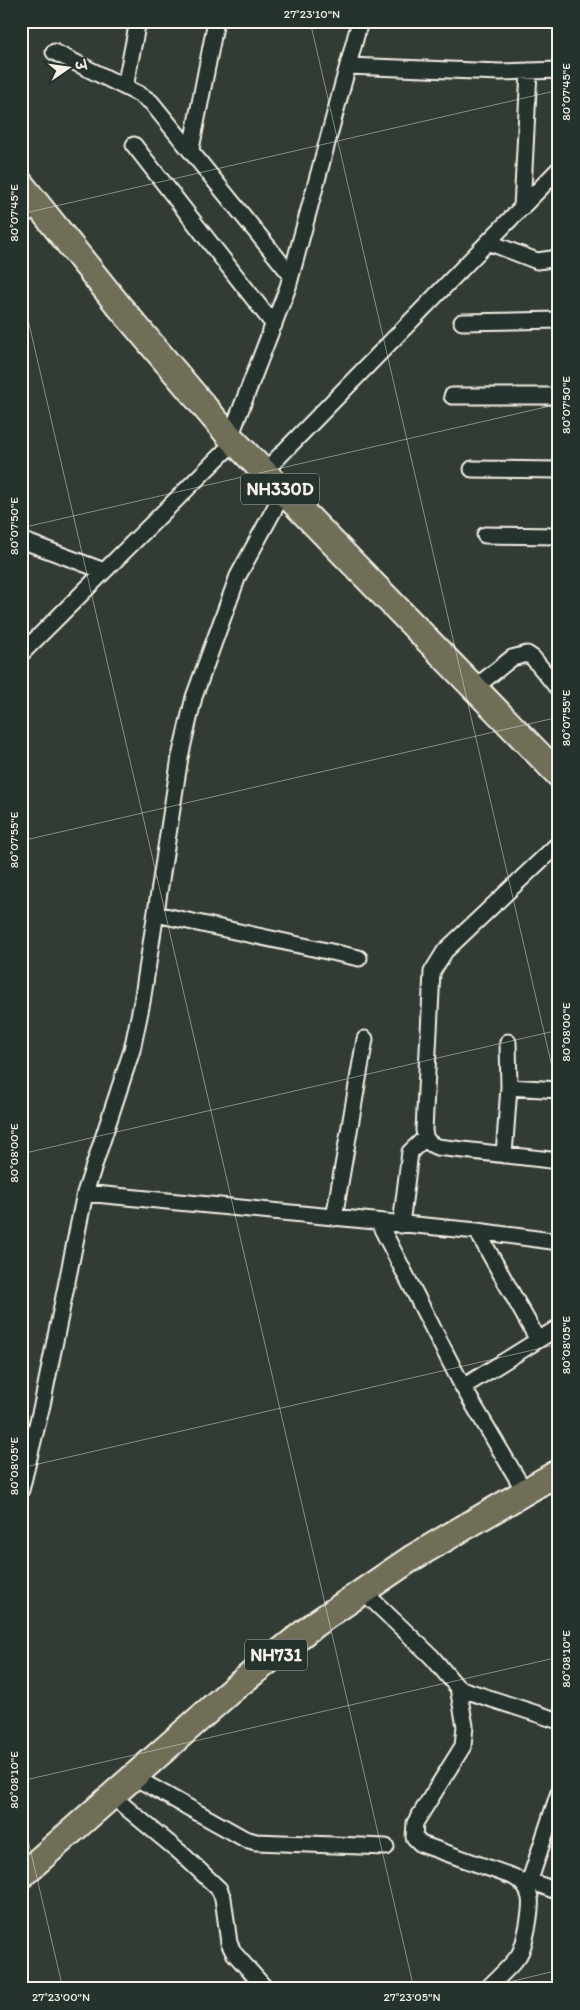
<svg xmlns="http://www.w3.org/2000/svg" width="580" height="2010" viewBox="0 0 580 2010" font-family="Itim,'Playpen Sans Deva',sans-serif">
	<rect width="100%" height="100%" fill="#333c34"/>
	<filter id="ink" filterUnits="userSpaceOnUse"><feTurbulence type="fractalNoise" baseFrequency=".02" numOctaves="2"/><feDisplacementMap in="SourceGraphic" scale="10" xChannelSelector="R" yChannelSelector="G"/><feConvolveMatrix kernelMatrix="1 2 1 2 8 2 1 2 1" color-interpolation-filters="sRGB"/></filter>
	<g filter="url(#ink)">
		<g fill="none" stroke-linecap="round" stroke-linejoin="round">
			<g stroke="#f4f1e8" stroke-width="19">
				<path id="minor" d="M54,52L139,94L151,102L291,275
					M348,66L500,72L559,70
					M125,87L138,21
					M134,145L274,325
					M191,149L216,21
					M522,208L529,71
					M21,218L38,204
					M488,242L537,261L559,258
					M462,322L559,320
					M452,396H559
					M230,437L288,287L360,21
					M472,469L559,470
					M264,472L559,169
					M485,535L559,536
					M21,540L104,571
					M21,654L235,441
					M473,689L512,658L527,654L533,658L559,690
					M559,843L445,951L432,972L424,1130C425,1140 428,1143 437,1147L559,1161
					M156,914L359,958
					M509,1087L559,1090
					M504,1155L509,1087L508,1042
					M85,1193L477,1231L559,1242
					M334,1218L365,1039
					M379,1223L463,1387L525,1492
					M401,1225L410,1152L425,1138
					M477,1231L538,1340
					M463,1387L559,1327
					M21,1490L42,1405L85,1193L132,1050L142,1002L180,757L194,697L238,576L283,493
					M363,1591L432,1657L458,1688L465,1726L463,1746L415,1823L414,1837L421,1844L514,1877C522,1882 528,1888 530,1898C532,1909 525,1945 519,1955C511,1967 497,1978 487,1989
					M458,1688L559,1721
					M134,1777L245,1839L256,1842L386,1847
					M112,1796L182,1854L219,1889L223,1898L229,1943L234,1953L266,1989
					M530,1881L559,1892
					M527,1889L559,1792"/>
			</g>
			<g stroke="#f4f1e8" stroke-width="29">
				<path id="trunk" d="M21,184L119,306L230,437L559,775
					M21,1876L234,1688L315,1624L412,1558L559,1472"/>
			</g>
			<use href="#minor" stroke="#26332d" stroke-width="15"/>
			<use href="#trunk" stroke="#716e59" stroke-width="25"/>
		</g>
	</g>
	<path fill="none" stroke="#f4f1e8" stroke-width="1" stroke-opacity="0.45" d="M310,21L559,1097M21,214L559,90M21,289L414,1989M21,528L559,404M21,841L559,717M21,1154L559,1030M21,1468L559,1344M21,1781L559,1657M21,1810L63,1989M480,1989L559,1970"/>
	<g text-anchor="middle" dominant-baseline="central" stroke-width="5" stroke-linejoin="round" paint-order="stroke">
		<g fill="#26332d" stroke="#b6b8b0" stroke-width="1">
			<rect x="241" y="473.5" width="78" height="31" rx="4"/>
			<rect x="245" y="1639.5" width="62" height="31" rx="4"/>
		</g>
		<g font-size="18" font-weight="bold" fill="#f4f1e8">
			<text x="280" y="489">NH330D</text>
			<text x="276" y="1655">NH731</text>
		</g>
	</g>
	<rect width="580" height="2010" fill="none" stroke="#26332d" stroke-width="55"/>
	<g transform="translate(68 68) rotate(77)" stroke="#26332d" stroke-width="4" paint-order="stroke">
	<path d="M0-4L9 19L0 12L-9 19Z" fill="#f4f1e8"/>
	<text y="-8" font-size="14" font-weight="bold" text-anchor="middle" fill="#f4f1e8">उ</text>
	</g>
	<rect x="28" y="28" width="524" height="1954" fill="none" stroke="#f4f1e8" stroke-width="2"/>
	<g font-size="12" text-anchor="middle" fill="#f4f1e8">
		<text x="312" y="18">27°23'10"N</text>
		<text transform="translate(566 92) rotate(-90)" y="4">80°07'45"E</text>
		<text transform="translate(14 213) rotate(-90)" y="4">80°07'45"E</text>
		<text transform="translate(566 405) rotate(-90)" y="4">80°07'50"E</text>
		<text transform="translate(14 526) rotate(-90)" y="4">80°07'50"E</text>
		<text transform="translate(566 718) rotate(-90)" y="4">80°07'55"E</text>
		<text transform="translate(14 840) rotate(-90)" y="4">80°07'55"E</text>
		<text transform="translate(566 1032) rotate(-90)" y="4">80°08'00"E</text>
		<text transform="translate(14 1153) rotate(-90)" y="4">80°08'00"E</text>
		<text transform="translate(566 1345) rotate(-90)" y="4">80°08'05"E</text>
		<text transform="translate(14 1466) rotate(-90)" y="4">80°08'05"E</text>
		<text transform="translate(566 1659) rotate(-90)" y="4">80°08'10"E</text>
		<text transform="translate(14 1780) rotate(-90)" y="4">80°08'10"E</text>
		<text x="61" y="2001">27°23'00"N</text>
		<text x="412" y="2001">27°23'05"N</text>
	</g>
</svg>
